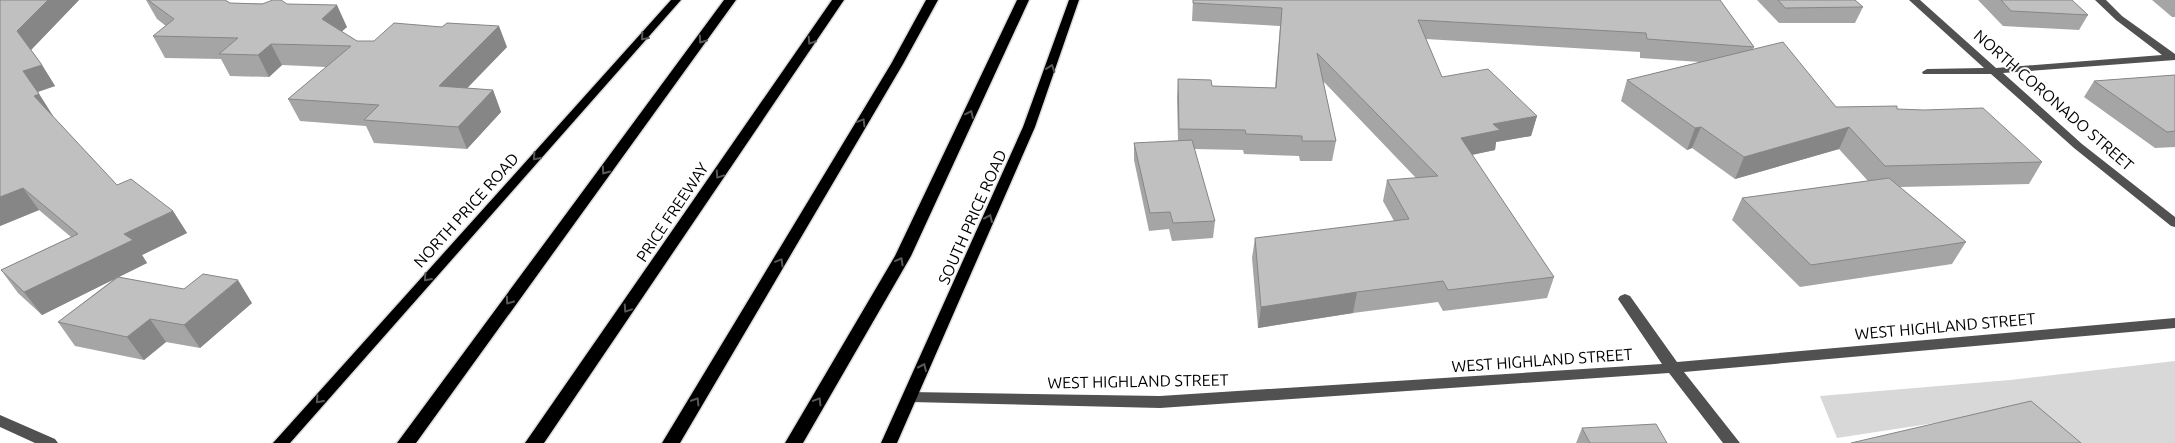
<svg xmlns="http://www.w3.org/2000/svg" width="2175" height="443" viewBox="0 0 2175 443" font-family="Ubuntu,sans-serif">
	<rect width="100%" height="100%" fill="#fff"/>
	<path fill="#d8d8d8" d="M2175,361V443H2072L1987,415L1837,438L1820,396L2010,380Z"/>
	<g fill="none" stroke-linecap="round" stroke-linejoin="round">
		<g stroke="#dbdbdb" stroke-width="3">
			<path id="major" d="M671,0H681L290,443H273Z
				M1069,0H1079L1035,127L897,443H881L1023,127Z"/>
		</g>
		<g stroke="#dbdbdb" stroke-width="3">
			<path id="highway" d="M724,0H736L416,443H397Z
				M832,0H844L544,443H525Z
				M926,0H938L903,64L680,443H662L891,64Z
				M1017,0H1029L911,256L803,443H785L895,256Z"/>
		</g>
		<path fill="#515151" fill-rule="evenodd" d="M1909,0H1920L1996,68L2162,55L2116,20L2095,0H2106L2122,16L2175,54V60L2003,73L2082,144L2175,217V227L2171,226L2074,148L1991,74H1923L1922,72L1927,69L1984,68Z
			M1625,294L1630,296L1677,362L2175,318V328L1684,372L1740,443H1723L1669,373L1160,408L910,402L905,401L903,397L905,393L910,392L1160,396L1662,364L1618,299L1620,296Z
			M0,415L55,439L58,443H35L0,427Z"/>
		<use href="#major" fill="#000" fill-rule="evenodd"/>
		<use href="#highway" fill="#000" fill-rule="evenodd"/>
	</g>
	<path fill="#a5a5a5" d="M0,0H79L31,50L42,65L55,86L38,92L53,116H52L117,185L173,211L187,233L142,255L147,263L119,277L252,303L200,348L166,342L144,360L75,346L58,322L114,279L42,315L18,293L1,270L71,237L39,210L0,226Z
		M146,0H225L230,3L287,4L347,27L341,31L357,41L507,47L467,88L493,90L501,112L467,149L374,143L366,126L300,121L288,99L326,67L282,65L269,77L230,76L221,59L165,58L153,36L166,26L157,19Z
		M1193,0H1720L1754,47L1753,49L1836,107L1897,109L2042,162L2029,184L1900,187L1966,242L1952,264L1800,287L1732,220L1742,198L1868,181L1839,149L1735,179L1692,148L1687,150L1621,101L1627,80L1700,62L1640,58V52L1426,39L1442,77L1537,116L1531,136L1496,142L1495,150L1472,155L1554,277L1547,298L1443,311L1438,302L1353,313L1258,328L1252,258L1255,238L1394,221L1383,201L1387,180L1416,178L1323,81L1336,141L1332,161H1300L1299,156L1244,154L1243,150L1194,149L1215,221L1213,238L1172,241L1169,229L1149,231L1134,160V143L1178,141L1177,98L1178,79L1212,86L1275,88L1280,26L1192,21Z
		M1757,0H1855L1863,7L1855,23H1779Z
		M1978,0H2072L2088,15L2079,30L2003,26Z
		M2152,0H2175V17H2172Z
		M2175,75V147L2155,148L2084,97L2094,81Z
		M1582,428L1667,443H1576Z"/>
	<path fill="#868686" d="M48,0H79L30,51L17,31Z
		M337,5L347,27L331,41L322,19Z
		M499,26L507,47L448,108L439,86Z
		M271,44L282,65L269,77L258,55Z
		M42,65L55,86L37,92L23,71Z
		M493,90L501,112L467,149L458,127Z
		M39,94L53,116L48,118L34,96Z
		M1537,116L1531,136L1496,142L1495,150L1456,158L1461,138L1493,124Z
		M1701,127L1692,148L1687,150L1695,128Z
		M1849,127L1839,149L1735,179L1744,157Z
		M23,188L39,210L0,226V197Z
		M173,211L187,233L142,255L147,263L42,315L24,292L124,234Z
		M238,280L252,303L200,348L184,325Z
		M1357,292L1353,313L1258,328L1261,307Z
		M150,319L166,342L144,360L127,337Z"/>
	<path fill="#c0c0c0" stroke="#868686" d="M0,0H48L17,31L42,65L23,71L39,94L34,96L117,185L131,179L173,211L124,234L133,240L24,292L1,270L78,234L23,188L0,197Z
		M148,0H225L230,3L262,4L273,0H281L287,4L337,5L322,19L357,41H374L394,23L442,27L447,23L499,26L439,86L493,90L458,127L364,120L379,105L288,99L351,46L271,44L258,55L219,54L238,38L153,36L174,19Z
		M1193,0H1720L1754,47L1647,39L1646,33L1418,20L1442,77L1488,69L1537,116L1493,124L1500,130L1461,138L1554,277L1448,290L1443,281L1357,292L1261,307L1255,238L1409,219L1387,180L1438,176L1317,53L1336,141H1302V136L1246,134L1245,130L1179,129L1178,79L1211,80L1212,86L1276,88L1282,8L1193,3Z
		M1778,0H1855L1863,7L1785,8Z
		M2001,0H2072L2088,15L2011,11Z
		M1783,42L1836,107L1897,106V109L1924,110L1983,108L2042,162L1885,166L1849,127L1744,157L1701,127L1695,128L1627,80Z
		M2175,75V131L2167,132L2094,81Z
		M1192,140L1215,221L1173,223L1170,212L1150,213L1134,143Z
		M1889,178L1966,242L1811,265L1742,198Z
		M203,274L238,280L184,325L150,319L127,337L58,322L118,277L184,289Z
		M2031,401L2081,443H1851Z
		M1656,424L1667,443H1590L1582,428Z"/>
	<defs><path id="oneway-chevron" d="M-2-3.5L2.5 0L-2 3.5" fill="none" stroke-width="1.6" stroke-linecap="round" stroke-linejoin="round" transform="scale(1.25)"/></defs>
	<g stroke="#595959">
		<use href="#oneway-chevron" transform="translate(644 37) rotate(132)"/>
		<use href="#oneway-chevron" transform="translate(702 40) rotate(125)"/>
		<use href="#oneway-chevron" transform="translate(811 41) rotate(123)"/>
		<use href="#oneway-chevron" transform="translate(1051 68) rotate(-71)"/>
		<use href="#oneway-chevron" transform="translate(970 114) rotate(-65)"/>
		<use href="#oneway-chevron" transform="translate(862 122) rotate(-59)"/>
		<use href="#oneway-chevron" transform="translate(536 157) rotate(132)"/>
		<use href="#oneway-chevron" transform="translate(605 171) rotate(126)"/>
		<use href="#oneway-chevron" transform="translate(719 175) rotate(124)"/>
		<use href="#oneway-chevron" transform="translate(989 218) rotate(-66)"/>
		<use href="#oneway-chevron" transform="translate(900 261) rotate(-61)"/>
		<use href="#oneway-chevron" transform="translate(780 262) rotate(-59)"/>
		<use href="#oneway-chevron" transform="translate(427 278) rotate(132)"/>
		<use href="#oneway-chevron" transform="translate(509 301) rotate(126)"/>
		<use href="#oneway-chevron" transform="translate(627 309) rotate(124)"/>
		<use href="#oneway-chevron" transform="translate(923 367) rotate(-66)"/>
		<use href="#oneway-chevron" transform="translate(319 400) rotate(132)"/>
		<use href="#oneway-chevron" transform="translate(696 401) rotate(-58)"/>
		<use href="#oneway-chevron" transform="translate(818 401) rotate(-59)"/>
	</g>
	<g text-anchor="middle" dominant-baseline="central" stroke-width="4" stroke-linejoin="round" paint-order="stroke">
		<g font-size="16" fill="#000" stroke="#fff">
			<text transform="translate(2054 100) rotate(41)">NORTH CORONADO STREET</text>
			<text transform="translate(466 210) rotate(-48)">NORTH PRICE ROAD</text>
			<text transform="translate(672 212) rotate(-56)">PRICE FREEWAY</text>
			<text transform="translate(972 217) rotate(-66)">SOUTH PRICE ROAD</text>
			<text transform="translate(1945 326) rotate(-5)">WEST HIGHLAND STREET</text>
			<text transform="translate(1542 360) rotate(-4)">WEST HIGHLAND STREET</text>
			<text transform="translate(1138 381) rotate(-1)">WEST HIGHLAND STREET</text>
		</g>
	</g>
</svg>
